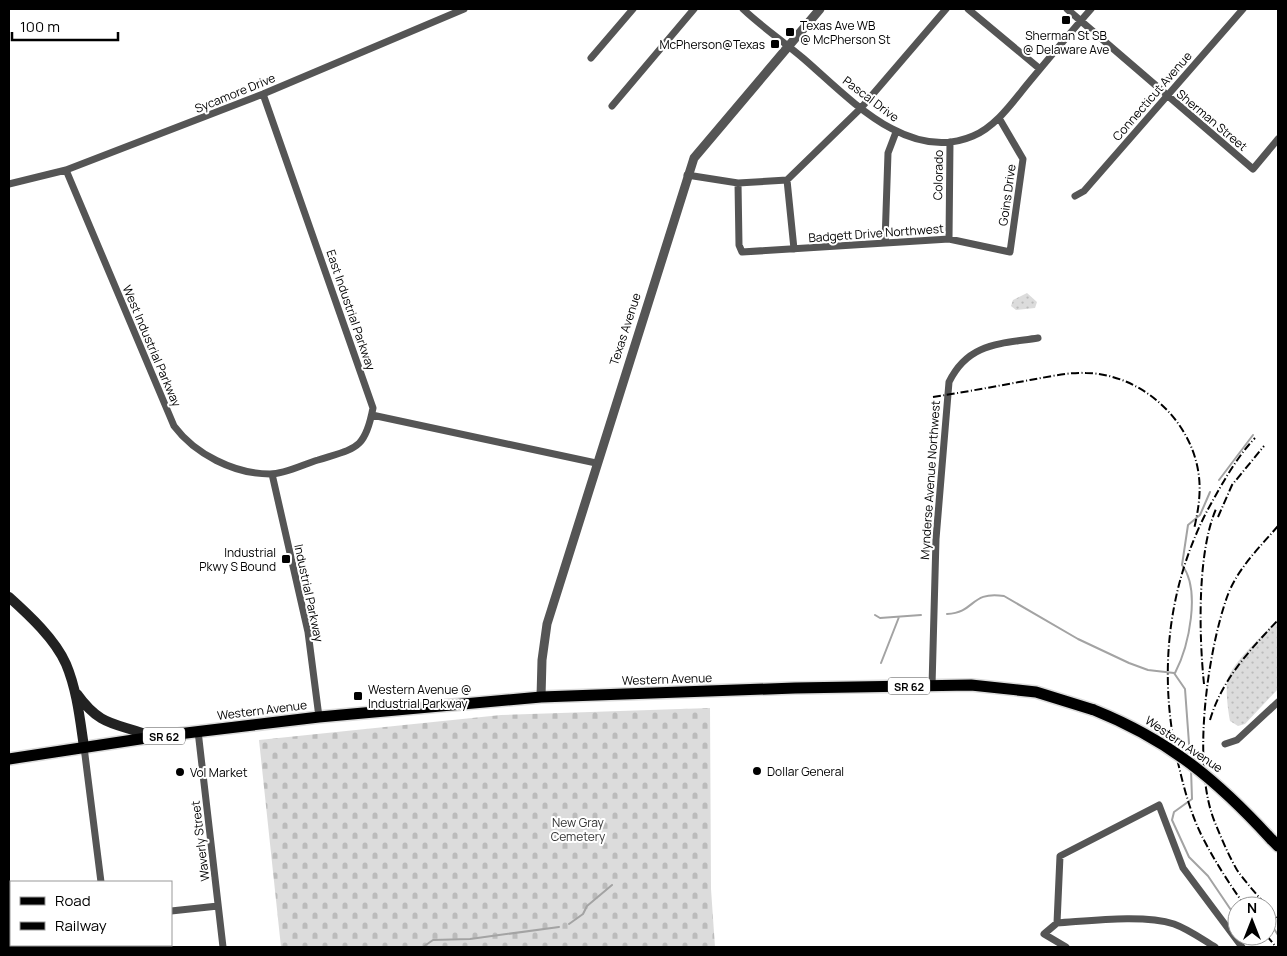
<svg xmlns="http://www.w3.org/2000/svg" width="1287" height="956" viewBox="0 0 1287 956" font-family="Manrope,sans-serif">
	<defs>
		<pattern id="grass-dots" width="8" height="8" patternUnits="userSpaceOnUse" patternTransform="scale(1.25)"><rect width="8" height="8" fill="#dcdcdc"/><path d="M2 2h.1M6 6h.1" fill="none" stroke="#bbb" stroke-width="1.8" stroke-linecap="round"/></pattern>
		<pattern id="cemetery-stones" width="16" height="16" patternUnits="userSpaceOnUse" patternTransform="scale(1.25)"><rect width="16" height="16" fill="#dcdcdc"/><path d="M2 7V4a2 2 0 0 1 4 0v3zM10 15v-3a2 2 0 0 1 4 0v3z" fill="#bbb"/></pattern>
	</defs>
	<rect width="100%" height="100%" fill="#fff"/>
	<path fill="url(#grass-dots)" d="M1027,293L1037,302L1035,308L1016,310L1011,306L1013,300Z
		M1278,619V689L1245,724L1238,726L1230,721C1228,710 1225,689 1228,678C1234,661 1265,633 1278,619Z"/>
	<path fill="url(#cemetery-stones)" d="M710,708L711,889L715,947H281L259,740L501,715Z"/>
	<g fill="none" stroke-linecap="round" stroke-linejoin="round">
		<path stroke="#a3a3a3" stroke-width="2" d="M1219,480L1253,435
			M947,614C977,612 969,591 1004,596L1078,639L1129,663L1148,670L1174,673L1185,689L1190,757
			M875,615L880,618L921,615
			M881,663L899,617
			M1175,673C1189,646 1201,590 1182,565L1188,525L1200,515L1210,492
			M1191,769L1192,799L1174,812L1172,820L1189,857L1208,876L1233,913H1237
			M1267,918L1278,935
			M569,924L583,914L587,906L612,885
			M423,947L433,940L470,939L559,927"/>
		<g stroke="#dbdbdb" stroke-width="14">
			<path id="primary" d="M9,759L153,737L319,717L541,697L795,688L971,685L1036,692L1094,710
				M1271,839L1278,846"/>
		</g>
		<path stroke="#555" stroke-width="7" d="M743,9C762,27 784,42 804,59C848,97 908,164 973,136C997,126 1014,100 1030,81C1050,57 1070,33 1091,9
			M968,9L1040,69
			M1067,9L1253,169L1278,139
			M591,58L633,9
			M612,106L694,9
			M66,170L174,426C195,454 234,474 270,474C285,474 304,464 318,460C356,448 365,450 373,408L263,94
			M687,175L738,183L787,180L861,108L946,9
			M787,180L794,249
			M738,183L739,245L742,252L949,239L1010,252L1023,159L999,118
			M9,184L66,170L263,94L464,9
			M1075,196L1084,191L1243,9
			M949,239L950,142
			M885,242L888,153L896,132
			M372,415L596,463
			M272,474L308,632L319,717
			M932,686L936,539L949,382C968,343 999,344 1038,338
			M198,731L223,947
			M1225,744L1237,740L1278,702
			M84,747L101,882
			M171,911L218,906
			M1057,923L1060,856L1159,805L1183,868L1242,947
			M9,931H11
			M107,945L108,947
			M1066,947L1044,934L1057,923C1089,921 1143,914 1174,924C1188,929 1202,939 1215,947"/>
		<path stroke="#555" stroke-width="9" d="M541,697L542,660L547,624L694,158L820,9"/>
		<path stroke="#222" stroke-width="10" d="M9,597C29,615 55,639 66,664C77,690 80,720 84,747
			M77,694C102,729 117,722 153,737"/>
		<use href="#primary" stroke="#000" stroke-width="11"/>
		<path stroke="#000" stroke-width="2" stroke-dasharray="8 2.5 1 2.5" stroke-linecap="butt" d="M933,397C965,392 998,386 1030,380C1048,377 1068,372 1086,373C1142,374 1193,421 1199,477C1201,494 1198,512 1194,529
			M1218,517L1232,485L1264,446
			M1278,526C1259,548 1237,569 1227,597C1207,654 1191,769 1216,825C1222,840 1229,856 1237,870C1249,887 1265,903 1278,920
			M1204,684C1199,636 1197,553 1216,509
			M1210,720C1222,679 1250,650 1278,620
			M1245,906C1231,886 1217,865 1205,842C1193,820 1186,796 1180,771C1158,683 1165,593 1207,511C1221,486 1235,459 1255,438
			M1267,936L1276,947"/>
		<g stroke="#dbdbdb" stroke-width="14" stroke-linecap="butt">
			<path id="primary-bridge" d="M1094,710C1169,740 1217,780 1271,839"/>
		</g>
		<use href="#primary-bridge" stroke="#000" stroke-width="11"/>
	</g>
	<g fill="#000" stroke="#fff" stroke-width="2">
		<rect x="1061" y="15" width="10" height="10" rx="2.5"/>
		<rect x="785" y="27" width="10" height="10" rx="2.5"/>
		<rect x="770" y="39" width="10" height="10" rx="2.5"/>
		<rect x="281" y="554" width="10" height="10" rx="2.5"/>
		<rect x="353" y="691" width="10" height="10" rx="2.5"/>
		<circle cx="757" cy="771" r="5"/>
		<circle cx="180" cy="772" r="5"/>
	</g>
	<g text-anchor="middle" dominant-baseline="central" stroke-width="4" stroke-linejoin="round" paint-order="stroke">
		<g fill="#fff" stroke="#4c4c4c" stroke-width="1">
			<rect x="888" y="677.5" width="42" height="17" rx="4"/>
			<rect x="143" y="727.5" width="42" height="17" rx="4"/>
		</g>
		<g font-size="11" font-weight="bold" fill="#000">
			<text x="909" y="686">SR 62</text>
			<text x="164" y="736">SR 62</text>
		</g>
		<g font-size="12" fill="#000" stroke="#fff" text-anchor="start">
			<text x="800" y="25">Texas Ave WB<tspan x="800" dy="14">@ McPherson St</tspan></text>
			<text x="1066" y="35" text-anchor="middle">Sherman St SB<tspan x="1066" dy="14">@ Delaware Ave</tspan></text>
			<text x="765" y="44" text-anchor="end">McPherson@Texas</text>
			<text x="276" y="552" text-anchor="end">Industrial<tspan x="276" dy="14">Pkwy S Bound</tspan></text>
			<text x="368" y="689">Western Avenue @<tspan x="368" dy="14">Industrial Parkway</tspan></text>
			<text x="767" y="771">Dollar General</text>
			<text x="190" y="772">Vol Market</text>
		</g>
		<g font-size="12" fill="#000" stroke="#fff">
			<text transform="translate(235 93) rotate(-22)">Sycamore Drive</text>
			<text transform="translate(1152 96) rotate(-49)">Connecticut Avenue</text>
			<text transform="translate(871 99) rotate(37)">Pascal Drive</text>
			<text transform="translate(1212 120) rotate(40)">Sherman Street</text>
			<text transform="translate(938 175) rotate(-89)">Colorado</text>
			<text transform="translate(1007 195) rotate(-82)">Goins Drive</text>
			<text transform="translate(876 233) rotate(-4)">Badgett Drive Northwest</text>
			<text transform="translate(351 310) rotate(71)">East Industrial Parkway</text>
			<text transform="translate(625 329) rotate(-72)">Texas Avenue</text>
			<text transform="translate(152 346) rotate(67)">West Industrial Parkway</text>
			<text transform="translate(930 480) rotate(-86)">Mynderse Avenue Northwest</text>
			<text transform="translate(309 593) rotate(78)">Industrial Parkway</text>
			<text transform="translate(667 679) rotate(-2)">Western Avenue</text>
			<text transform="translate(262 710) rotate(-7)">Western Avenue</text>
			<text transform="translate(1184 744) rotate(34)">Western Avenue</text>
			<text transform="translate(200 841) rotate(-97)">Waverly Street</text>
		</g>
		<g font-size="12" fill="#333" stroke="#fff">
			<text x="578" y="822">New Gray<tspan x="578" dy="14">Cemetery</tspan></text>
		</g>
	</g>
	<rect width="1287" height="956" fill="none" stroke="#000000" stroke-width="20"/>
	<rect x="10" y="881" width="162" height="65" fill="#ffffff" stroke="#999999"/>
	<rect x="20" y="897" width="25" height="8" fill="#000000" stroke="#999999"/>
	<text x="55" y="906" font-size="15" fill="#000000">Road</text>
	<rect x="20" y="922" width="25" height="8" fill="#000000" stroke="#999999"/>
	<text x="55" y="931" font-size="15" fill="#000000">Railway</text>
	<g transform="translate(1252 921)"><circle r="24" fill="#ffffff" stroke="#999999"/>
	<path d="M0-4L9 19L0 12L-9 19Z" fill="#000000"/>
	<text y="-8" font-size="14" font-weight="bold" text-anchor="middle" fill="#000000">N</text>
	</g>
	<path d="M12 32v8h106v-8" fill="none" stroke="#000000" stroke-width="2.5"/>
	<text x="20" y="32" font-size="15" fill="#000000" stroke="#ffffff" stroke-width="4" paint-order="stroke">100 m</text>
</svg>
